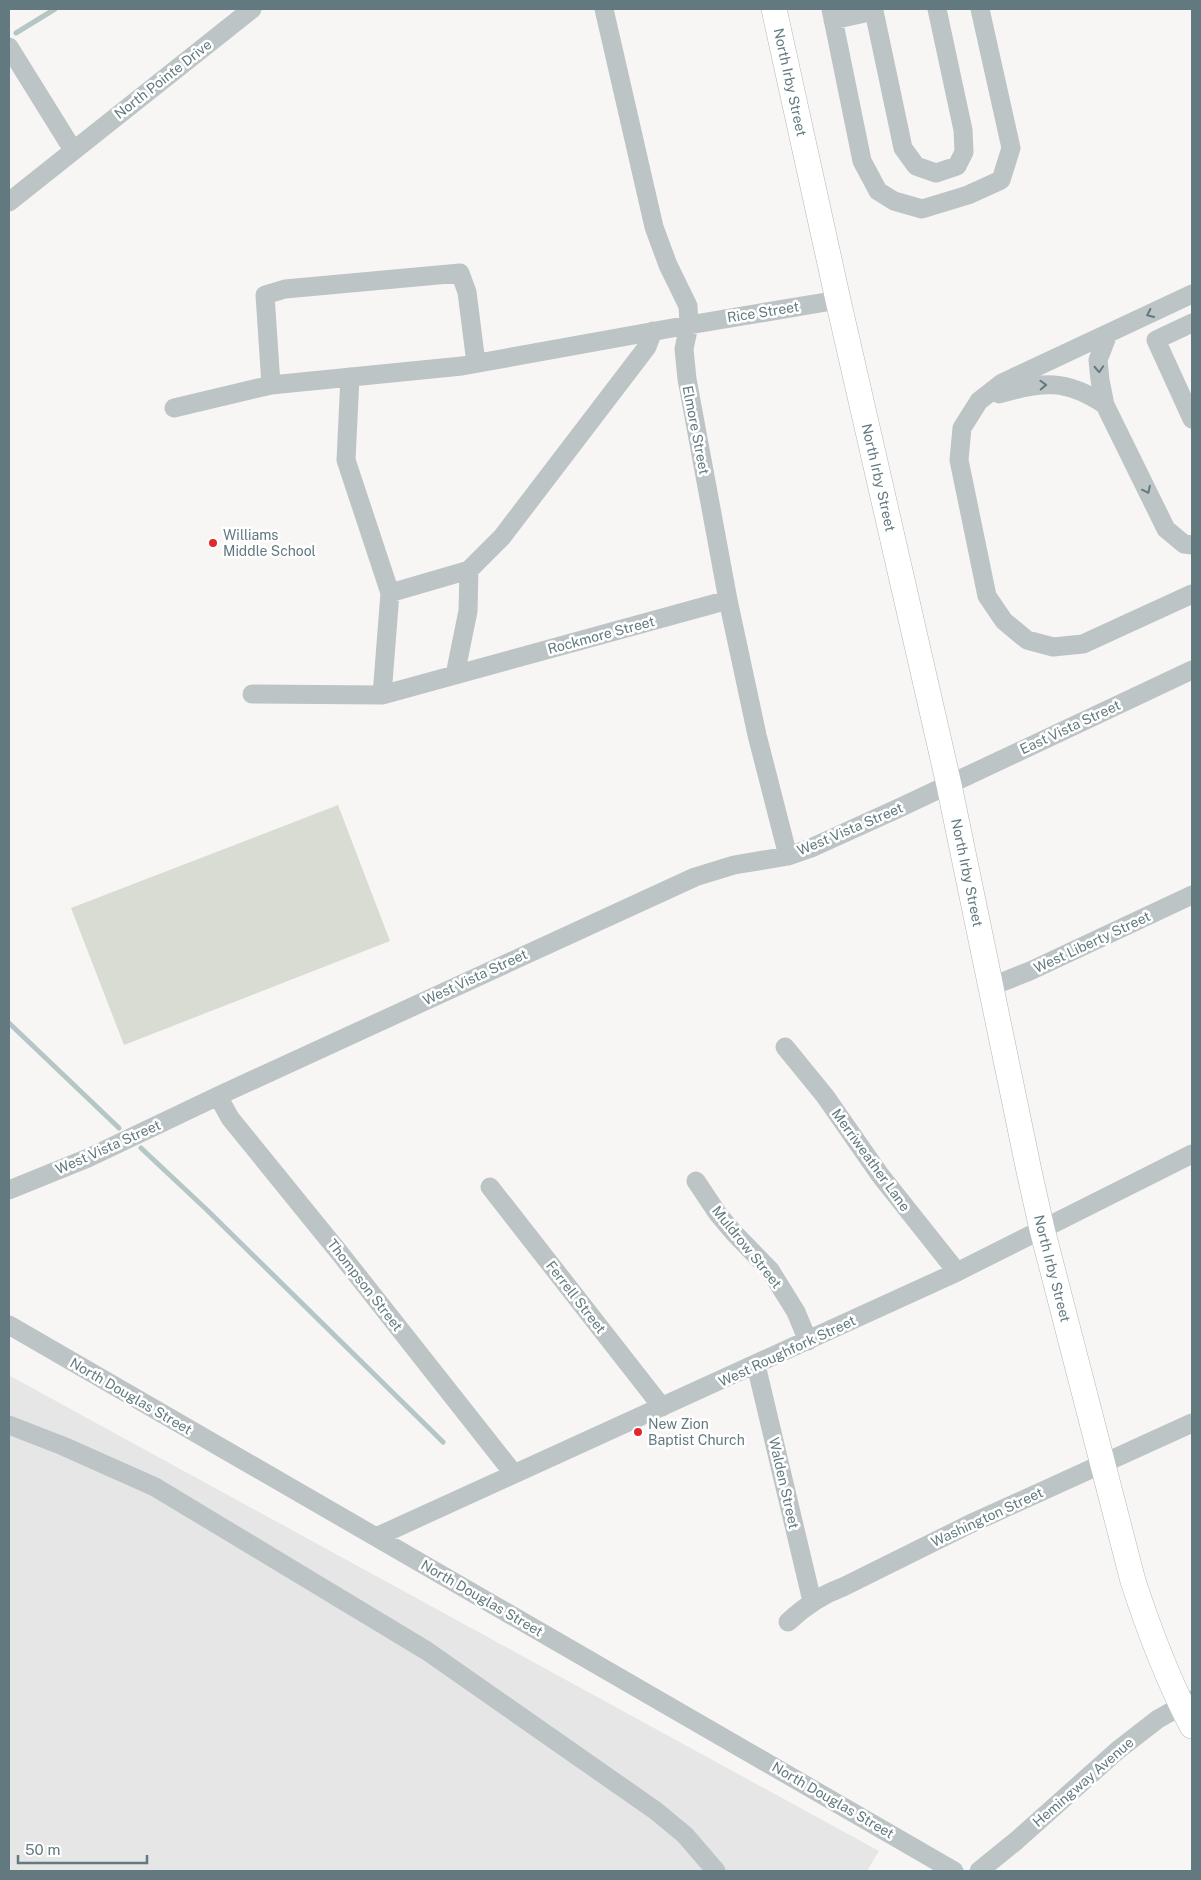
<svg xmlns="http://www.w3.org/2000/svg" width="1201" height="1880" viewBox="0 0 1201 1880" font-family="'Public Sans',sans-serif">
	<rect width="100%" height="100%" fill="#f7f6f4"/>
	<path fill="#e5e6e5" d="M9,1376L12,1377L879,1851L867,1871H9Z"/>
	<path fill="#d8dcd3" d="M338,805L390,941L124,1045L71,908Z"/>
	<g fill="none" stroke-linecap="round" stroke-linejoin="round">
		<path stroke="#b4c6c6" stroke-width="5" d="M16,33L55,9
			M9,1023L119,1128
			M141,1148L207,1210L443,1442"/>
		<g stroke="#b1b8ba" stroke-width="26">
			<g id="major">
				<path id="s1" d="M774,9L838,300L949,785L1029,1171L1042,1229L1133,1581C1149,1630 1168,1680 1192,1726"/>
			</g>
		</g>
		<path stroke="#bdc4c6" stroke-width="19" d="M604,9L654,227L668,265L688,306L689,325L684,349L687,379L728,600L757,735L788,856
			M831,9L862,161L878,191L894,201L922,209L968,195L1001,180L1011,148L980,9
			M833,20L874,11L903,148L916,166L936,173L957,166L964,152L963,130L937,9
			M9,47L73,150
			M9,202L252,9
			M1192,294L1002,383L979,401L962,428L959,460L987,596L1004,621L1027,640L1053,647L1083,644L1192,594
			M1192,323L1156,340L1192,419
			M271,385L265,295L285,289L460,273L467,292L476,363
			M999,394C1042,381 1067,379 1105,405L1166,529L1184,544L1192,545
			M1105,405L1100,380L1098,360L1108,334
			M174,408L271,385L462,366L689,325L838,300
			M390,593L469,570L502,537L647,347L653,331
			M455,675L468,611L469,570
			M252,694L382,695L390,593L346,460L350,377
			M382,695L728,600
			M990,987L1030,971L1192,895
			M785,1047L825,1096L880,1175L957,1272
			M218,1096L230,1118L342,1256L514,1474
			M696,1181L718,1214L734,1233L770,1270L796,1312L808,1341
			M490,1187L662,1407
			M9,1190L88,1158L218,1096L695,877L734,865L788,856L811,848L899,808L1192,670
			M9,1325L954,1871
			M756,1365L812,1601
			M9,1425L63,1446L155,1487L427,1651L656,1811L685,1835L716,1871
			M376,1537L957,1272L1192,1154
			M788,1622C805,1606 821,1595 843,1587L970,1524L1192,1423
			M979,1871L1016,1841L1118,1750L1158,1719L1192,1700"/>
		<use href="#major" stroke="#fff" stroke-width="25"/>
	</g>
	<defs><path id="oneway-chevron" d="M-2-3.5L2.5 0L-2 3.5" fill="none" stroke-width="1.6" stroke-linecap="round" stroke-linejoin="round" transform="scale(1.25)"/></defs>
	<g stroke="#627a7f">
		<use href="#oneway-chevron" transform="translate(1150 314) rotate(155)"/>
		<use href="#oneway-chevron" transform="translate(1099 369) rotate(87)"/>
		<use href="#oneway-chevron" transform="translate(1043 385) rotate(-2)"/>
		<use href="#oneway-chevron" transform="translate(1147 490) rotate(64)"/>
	</g>
	<g fill="#e3272c" stroke="#fff" stroke-width="2">
		<circle cx="213" cy="543" r="5"/>
		<circle cx="638" cy="1432" r="5"/>
	</g>
	<g text-anchor="middle" dominant-baseline="central" stroke-width="5" stroke-linejoin="round" paint-order="stroke">
		<g font-size="14" fill="#627a7f" stroke="#fff">
			<text transform="translate(163 79) rotate(-38)">North Pointe Drive</text>
			<text stroke="none"><textPath href="#s1" startOffset="75">North Irby Street</textPath></text>
			<text transform="translate(763 312) rotate(-9)">Rice Street</text>
			<text transform="translate(696 430) rotate(79)">Elmore Street</text>
			<text stroke="none"><textPath href="#s1" startOffset="480">North Irby Street</textPath></text>
			<text transform="translate(601 635) rotate(-15)">Rockmore Street</text>
			<text transform="translate(1070 727) rotate(-25)">East Vista Street</text>
			<text transform="translate(850 829) rotate(-23)">West Vista Street</text>
			<text stroke="none"><textPath href="#s1" startOffset="885">North Irby Street</textPath></text>
			<text transform="translate(1092 942) rotate(-25)">West Liberty Street</text>
			<text transform="translate(475 977) rotate(-25)">West Vista Street</text>
			<text transform="translate(108 1147) rotate(-24)">West Vista Street</text>
			<text transform="translate(871 1160) rotate(54)">Merriweather Lane</text>
			<text transform="translate(747 1247) rotate(51)">Muldrow Street</text>
			<text stroke="none"><textPath href="#s1" startOffset="1290">North Irby Street</textPath></text>
			<text transform="translate(365 1285) rotate(52)">Thompson Street</text>
			<text transform="translate(576 1297) rotate(52)">Ferrell Street</text>
			<text transform="translate(787 1351) rotate(-25)">West Roughfork Street</text>
			<text transform="translate(131 1396) rotate(30)">North Douglas Street</text>
			<text transform="translate(784 1483) rotate(77)">Walden Street</text>
			<text transform="translate(987 1517) rotate(-25)">Washington Street</text>
			<text transform="translate(482 1598) rotate(30)">North Douglas Street</text>
			<text transform="translate(1083 1782) rotate(-41)">Hemingway Avenue</text>
			<text transform="translate(833 1800) rotate(30)">North Douglas Street</text>
		</g>
		<g font-size="14" fill="#627a7f" stroke="#fff" text-anchor="start">
			<text x="223" y="535">Williams<tspan x="223" dy="16">Middle School</tspan></text>
			<text x="648" y="1424">New Zion<tspan x="648" dy="16">Baptist Church</tspan></text>
		</g>
	</g>
	<rect width="1201" height="1880" fill="none" stroke="#627a7f" stroke-width="20"/>
	<path d="M18 1855v8h129v-8" fill="none" stroke="#627a7f" stroke-width="2.5"/>
	<text x="25" y="1855" font-size="15" fill="#627a7f" stroke="#ffffff" stroke-width="4" paint-order="stroke">50 m</text>
</svg>
